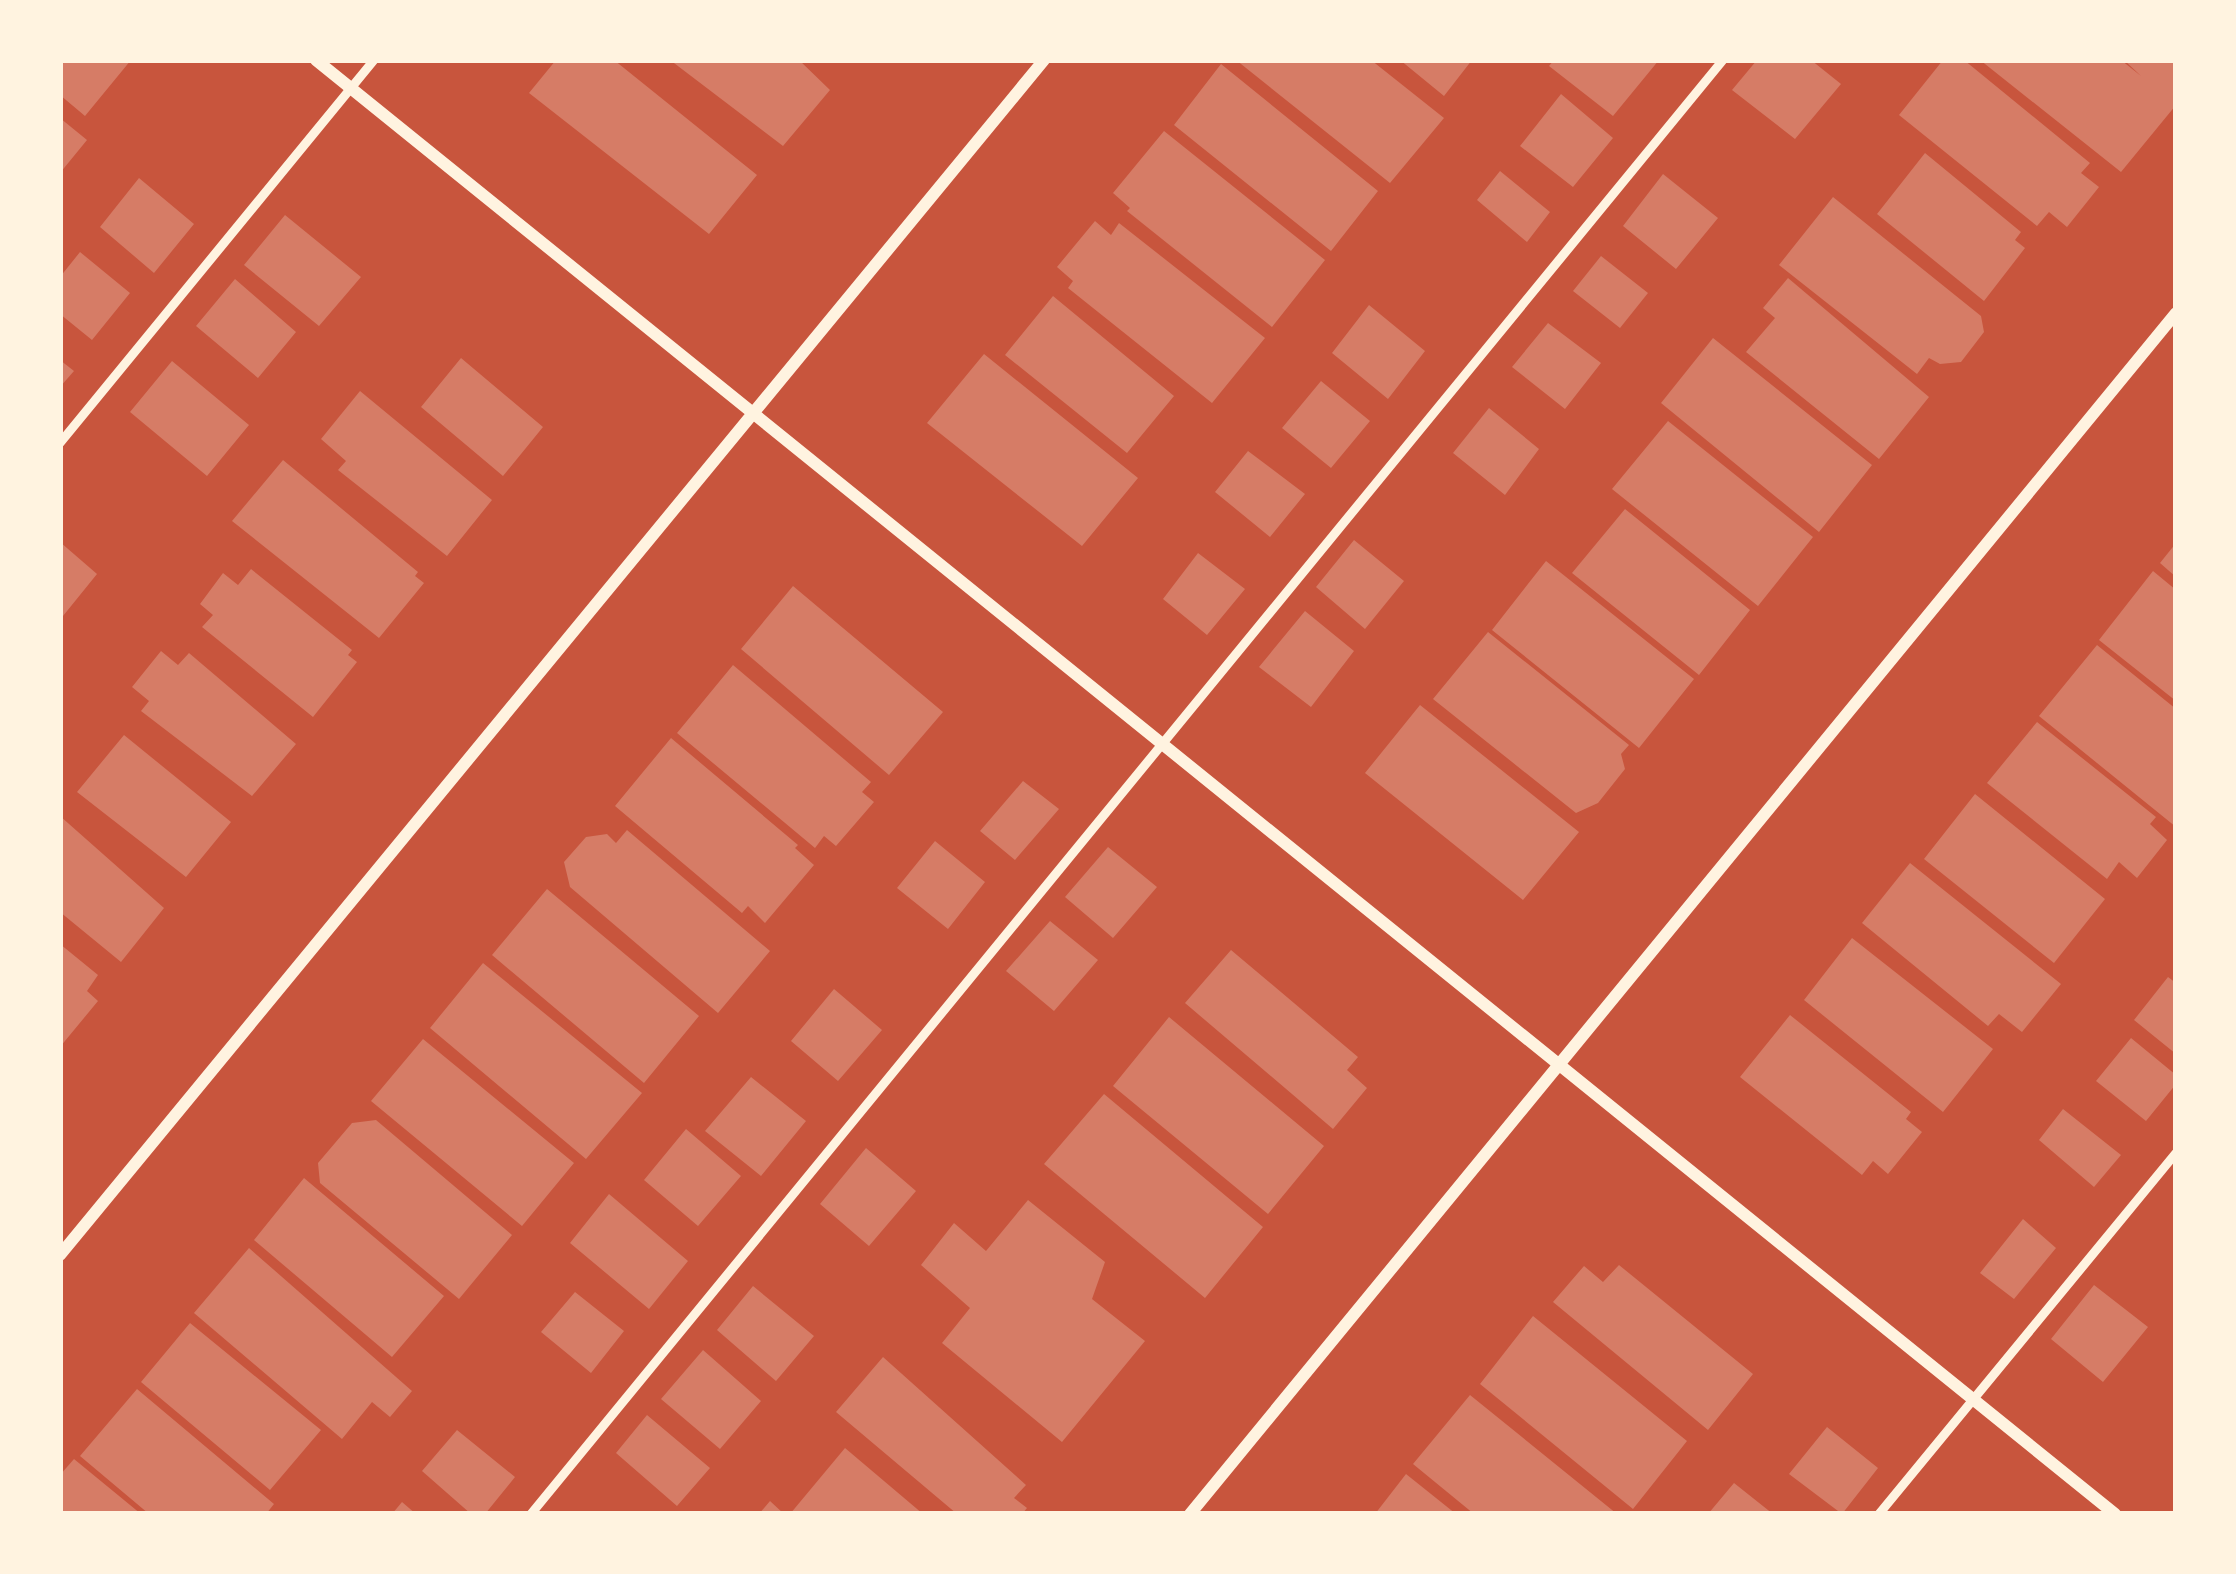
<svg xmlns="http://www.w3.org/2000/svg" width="2236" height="1574" viewBox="0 0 2236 1574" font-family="Overpass,sans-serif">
	<rect width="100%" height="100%" fill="#c8553d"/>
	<path fill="#d67c66" d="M60,60H131L85,116L60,95Z
		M556,60H614L757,175L709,234L529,93Z
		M670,60H799L830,90L783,146Z
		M1236,60H1371L1444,118L1390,183Z
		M1400,60H1472L1444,96Z
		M1554,60H1659L1613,116L1549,66Z
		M1757,60H1811L1841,84L1795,139L1732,90Z
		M1943,60H1964L2090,163L2081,173L2099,187L2067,227L2049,212L2037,226L1899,115Z
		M1980,60H2121L2141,76L2124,60H2176V105L2121,172Z
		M1221,64L1378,191L1331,251L1174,125Z
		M1561,94L1613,138L1573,187L1520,146Z
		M60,118L87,140L60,173Z
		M1164,131L1325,260L1272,327L1127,211L1130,208L1113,193Z
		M1925,153L2021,232L2015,240L2025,248L1984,301L1877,214Z
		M1500,171L1550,212L1527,242L1477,200Z
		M1663,174L1718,218L1676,269L1623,226Z
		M139,178L194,224L154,273L100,227Z
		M1833,197L1981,316L1984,332L1961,362L1940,364L1929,358L1917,374L1779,265Z
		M285,215L361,277L319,326L244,265Z
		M1095,221L1111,235L1119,223L1265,338L1212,403L1068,288L1073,281L1057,267Z
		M80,252L130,293L92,340L60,314V277Z
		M1601,256L1648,293L1620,328L1573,291Z
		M1788,278L1929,397L1879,459L1746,352L1775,318L1763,308Z
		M235,279L296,332L258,378L196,326Z
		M1053,296L1174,396L1127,453L1005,355Z
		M1369,305L1425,351L1388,399L1332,353Z
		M1548,323L1601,363L1565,409L1512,367Z
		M1713,338L1872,465L1819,532L1661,403Z
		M984,354L1138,478L1082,546L927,423Z
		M461,358L543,427L503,476L421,407Z
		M60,360L74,371L60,387Z
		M172,361L249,425L207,476L130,412Z
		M1321,381L1370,421L1331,468L1282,428Z
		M360,391L492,500L447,556L338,470L346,461L321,439Z
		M1489,408L1539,449L1505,495L1453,453Z
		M1668,421L1813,537L1758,606L1612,489Z
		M1248,451L1305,494L1270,537L1215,492Z
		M283,460L418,572L415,576L424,583L379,638L232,521Z
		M1625,509L1750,610L1699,675L1572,573Z
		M1354,540L1404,581L1365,629L1316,587Z
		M60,542L97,574L63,616L60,613Z
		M2176,543V577L2160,563Z
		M1198,553L1245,589L1207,635L1163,599Z
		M1546,561L1694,679L1639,748L1492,630Z
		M251,569L352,650L348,655L357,662L313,717L202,627L213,615L200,604L223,573L238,585Z
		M2153,571L2176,590V701L2099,640Z
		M793,586L943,712L889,775L741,649Z
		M1305,611L1354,651L1311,707L1259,667Z
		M1488,632L1629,745L1621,754L1625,769L1598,803L1576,813L1433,699Z
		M2097,645L2176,709V827L2039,716Z
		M161,651L178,665L189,653L296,744L252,796L141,711L149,701L132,687Z
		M733,665L871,782L862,792L874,802L836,846L824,836L815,848L677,733Z
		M1420,705L1579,832L1523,900L1365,773Z
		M2037,722L2156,817L2150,824L2167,840L2137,878L2119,862L2107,879L1987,783Z
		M124,735L231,822L186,877L77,792Z
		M671,738L798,845L795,848L814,865L765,923L748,906L742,913L615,806Z
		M1023,781L1059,809L1015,860L980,831Z
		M1975,794L2105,899L2054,963L1924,859Z
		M60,816L164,908L121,962L60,912Z
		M627,830L770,951L718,1013L570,887L564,862L586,837L607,834L616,843Z
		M935,841L985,882L948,929L897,888Z
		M1108,847L1157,887L1113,938L1065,897Z
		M1910,863L2061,984L2022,1032L1999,1014L1988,1026L1862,923Z
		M547,889L699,1016L644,1083L492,955Z
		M1050,921L1098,960L1054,1011L1006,971Z
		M1852,938L1993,1049L1943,1112L1804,1000Z
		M60,944L98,975L87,991L98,1001L60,1047Z
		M1231,950L1358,1057L1347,1070L1367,1088L1333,1129L1185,1003Z
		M483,963L642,1093L586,1159L430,1028Z
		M2168,977L2176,983V1054L2134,1020Z
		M834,989L882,1030L838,1081L791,1041Z
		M1790,1015L1911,1112L1906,1119L1922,1132L1888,1174L1873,1161L1862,1175L1740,1077Z
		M1169,1017L1324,1146L1268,1214L1113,1086Z
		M2131,1038L2176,1075V1084L2146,1121L2096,1081Z
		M423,1039L574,1163L522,1226L371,1101Z
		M751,1077L806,1121L761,1176L705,1131Z
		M1104,1094L1263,1227L1205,1298L1044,1164Z
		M2063,1109L2121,1155L2094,1187L2039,1140Z
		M376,1120L512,1235L459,1299L320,1183L318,1163L352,1123Z
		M686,1129L741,1176L698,1226L644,1180Z
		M866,1148L916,1191L869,1246L820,1204Z
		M304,1178L444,1296L392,1357L254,1240Z
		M609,1194L688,1261L649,1309L570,1243Z
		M1028,1200L1105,1262L1092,1299L1145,1341L1062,1442L942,1343L970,1308L921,1265L954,1223L986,1251Z
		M2023,1219L2056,1248L2014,1299L1980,1273Z
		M249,1248L412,1391L390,1417L372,1402L342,1439L194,1313Z
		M1619,1265L1753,1374L1708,1430L1553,1302L1584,1266L1603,1282Z
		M2094,1285L2148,1327L2103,1382L2051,1339Z
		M753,1286L814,1336L776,1381L717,1330Z
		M575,1292L624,1331L591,1373L541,1332Z
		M1533,1316L1687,1441L1633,1509L1480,1384Z
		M190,1323L321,1430L270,1490L141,1382Z
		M703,1350L761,1401L720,1449L661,1399Z
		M883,1357L1026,1485L1014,1498L1027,1508L1022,1514H957L836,1412Z
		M137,1389L274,1504L266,1514H149L80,1456Z
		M1470,1395L1617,1514H1474L1413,1464Z
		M647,1415L710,1468L677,1506L616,1453Z
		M1827,1427L1878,1468L1842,1514L1789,1474Z
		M457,1430L515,1477L485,1514H471L422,1471Z
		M845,1448L923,1514H790Z
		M74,1459L141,1514H60V1475Z
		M1406,1474L1456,1514H1375Z
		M1734,1483L1773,1514H1708Z
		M770,1501L784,1514H759Z
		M402,1502L416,1514H392Z"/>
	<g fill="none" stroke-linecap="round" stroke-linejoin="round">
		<path stroke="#fff3e0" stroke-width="9" d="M60,443L374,60
			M531,1514L1723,60
			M1879,1514L2176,1153"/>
		<path stroke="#fff3e0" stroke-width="12" d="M316,60L2115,1514
			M60,1255L1044,60
			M1190,1514L2176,313"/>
	</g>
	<rect width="2236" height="1574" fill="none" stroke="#fff3e0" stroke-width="126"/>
</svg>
